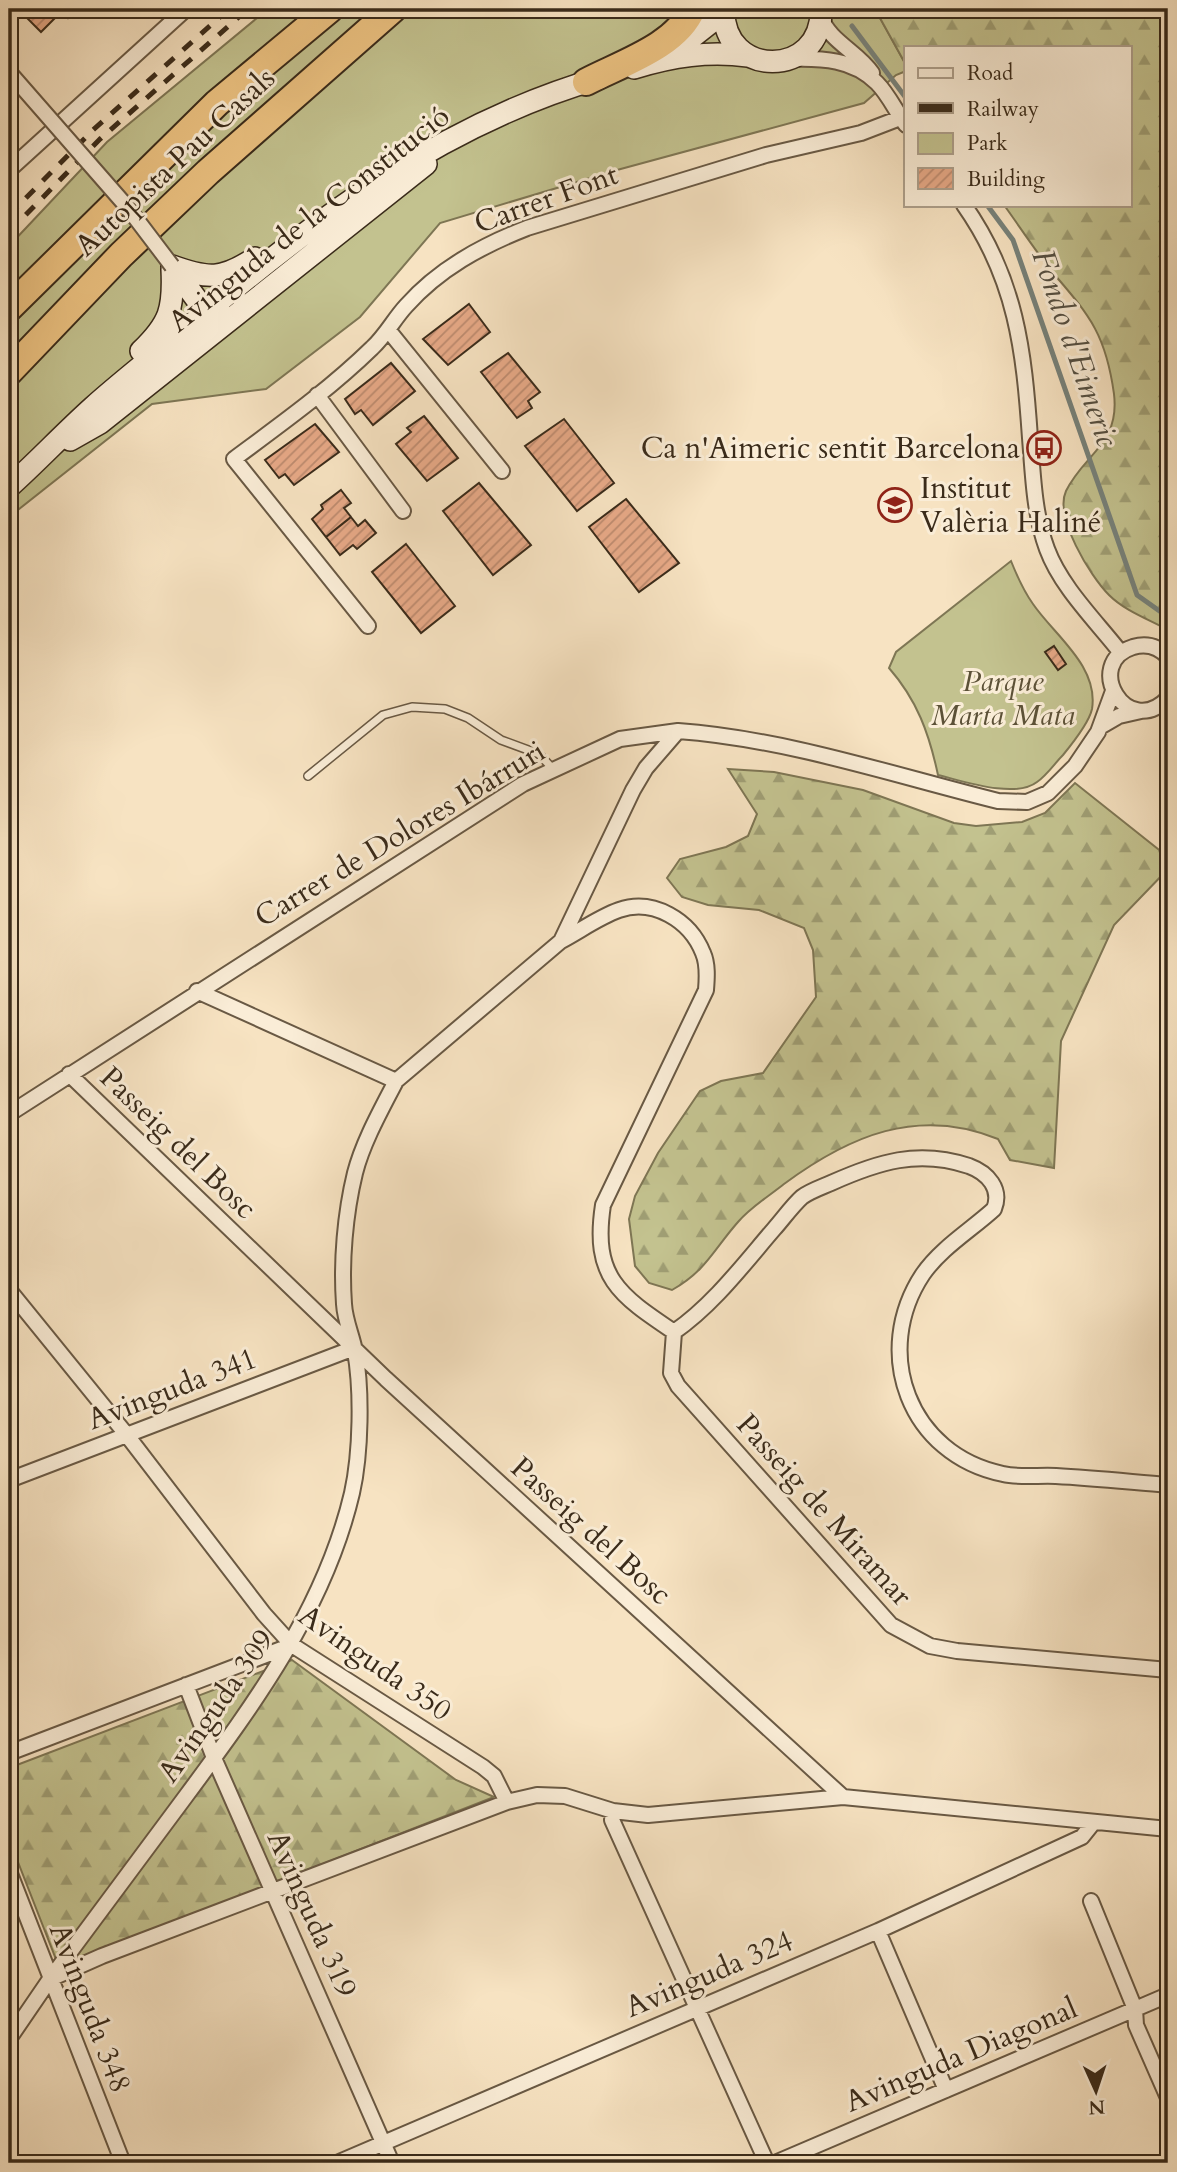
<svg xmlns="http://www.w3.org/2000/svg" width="1177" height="2172" viewBox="0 0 1177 2172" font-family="Cardo,serif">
	<defs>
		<pattern id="forest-firs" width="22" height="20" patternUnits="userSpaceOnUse" patternTransform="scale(1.75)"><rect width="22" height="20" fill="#c3c28f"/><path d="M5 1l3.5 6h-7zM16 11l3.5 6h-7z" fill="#9f9e74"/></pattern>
		<pattern id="building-hatch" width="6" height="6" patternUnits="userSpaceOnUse" patternTransform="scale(1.75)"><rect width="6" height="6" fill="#e7a987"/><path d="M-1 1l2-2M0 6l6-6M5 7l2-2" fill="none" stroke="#bc8a6e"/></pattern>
	</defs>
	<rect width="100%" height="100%" fill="#f7e3c2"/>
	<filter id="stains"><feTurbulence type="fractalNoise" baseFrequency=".00286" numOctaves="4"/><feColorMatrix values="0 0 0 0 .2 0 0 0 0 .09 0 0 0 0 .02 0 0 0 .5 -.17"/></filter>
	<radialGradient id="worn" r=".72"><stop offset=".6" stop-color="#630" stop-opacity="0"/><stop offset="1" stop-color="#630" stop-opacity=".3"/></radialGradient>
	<path fill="#c3c28f" stroke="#7e7654" stroke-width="2" d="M268,9H875L906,65V71L896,75L864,103L617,170L440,223L360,317L266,389L152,404L9,517V246L107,142Z
		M1011,561C1017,576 1023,590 1033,604C1054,635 1099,666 1092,709C1089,723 1072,744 1063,755C1055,763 1047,775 1037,782C1015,799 963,781 938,775C929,733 917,700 889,668L896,652Z"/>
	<path fill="url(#forest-firs)" stroke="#7e7654" stroke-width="2" d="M875,9H1168V630C1148,619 1125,611 1109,595C1090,576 1054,517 1066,491C1084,454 1120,444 1114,394C1106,336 1091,317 1054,274C1036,252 1020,227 1004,205H1130V47H906V65Z
		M728,769L774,772L863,790L954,823L976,826L1022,822L1045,813L1075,783L1168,857V869L1114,925L1061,1041L1054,1168L1010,1160L998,1139C918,1106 849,1136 784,1184C769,1196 751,1207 738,1222C714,1249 706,1271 672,1290L649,1283L635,1266L629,1219L635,1196L658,1153L700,1091L721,1081L763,1073L816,997L813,950L804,928L759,910L708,905L682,897L667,878L680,859L726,847L748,836L757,814Z
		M292,1660L456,1780L494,1797L59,1967L9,1839V1768Z"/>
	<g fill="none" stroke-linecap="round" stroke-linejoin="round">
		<path stroke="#77827b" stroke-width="5" d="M852,26L906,98
			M987,205L1013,240L1137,595L1168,617"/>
	</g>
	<path fill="url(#building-hatch)" stroke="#3a2b1a" stroke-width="2" d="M37,9H45L55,18L41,32L28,19Z
		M59,9H78L68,18Z
		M469,304L490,332L448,365L423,339Z
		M508,353L540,392L528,401L532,408L517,418L481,372Z
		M391,363L415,391L373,425L361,410L355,414L345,399Z
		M424,416L458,458L427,481L396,444L411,432L407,428Z
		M564,419L614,483L577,511L525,446Z
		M315,424L339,452L294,485L285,474L279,478L265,460Z
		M479,483L531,545L493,575L443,511Z
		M341,490L351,503L344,508L351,517L326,537L312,519L323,509L321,505Z
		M626,499L679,563L639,592L589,527Z
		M351,517L358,526L365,520L376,533L357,549L353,545L340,555L326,537Z
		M406,544L455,606L421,633L372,572Z
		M1054,646L1066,664L1058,670L1045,652Z"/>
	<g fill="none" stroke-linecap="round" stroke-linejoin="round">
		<g stroke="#695944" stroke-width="10">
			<path id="lane" d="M308,776L383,715L412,707L445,709L468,718L501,740L539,754L553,769"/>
		</g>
		<g stroke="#695944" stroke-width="18">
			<path id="street" d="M821,17C829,41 858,52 872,73
				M790,59C822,58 853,59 877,83C889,95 896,112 906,125
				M9,170L186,9
				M964,205C1016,279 1024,350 1030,438C1033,475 1034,514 1047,549C1061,587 1096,621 1121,653
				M389,331L502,471
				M317,395L403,511
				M368,626L234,459C281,424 330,389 372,348C386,335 394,319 406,306C439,269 481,246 527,228L766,155L861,133L900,118
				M1168,657C1159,647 1147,643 1133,647C1082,663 1127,741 1168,698
				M1100,727L1119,716L1141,711
				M561,941C580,931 599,917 619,910C653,898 690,920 703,953C708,964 707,978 706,990L603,1205C592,1277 619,1295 674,1332
				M197,991L396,1081
				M69,1074L386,1379L843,1797
				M9,1114L523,784L620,739L678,731
				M9,1290L126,1434L264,1614L292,1645L483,1767L494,1776L507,1802
				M674,1332C713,1305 743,1265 774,1229C783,1219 792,1206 802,1197C810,1191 822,1187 831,1183C878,1162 918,1149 969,1166C988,1173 1002,1189 994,1209C971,1230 941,1248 923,1274C871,1352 909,1455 1003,1474C1020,1478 1039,1475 1056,1476C1094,1478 1131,1482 1168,1485
				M674,1332L671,1373L678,1386L891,1625L930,1646L957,1651L1168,1670
				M9,1480L354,1348
				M186,1685L214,1758L392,2163
				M9,1753L292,1645
				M613,1811L612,1820L767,2163
				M9,1871L123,2163
				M1091,1901L1135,2009L1136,2025L1168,2098
				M878,1931L946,2090
				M50,1979C95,1918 140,1857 186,1796C255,1703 325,1608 352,1493C361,1453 362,1390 355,1351C352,1335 345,1321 344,1304C341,1262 345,1214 355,1173C363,1142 381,1110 396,1081L561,941L633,790L646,768L678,731C787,739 893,775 998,801L1027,802L1048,793L1075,766L1098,732L1113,691
				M9,2039L50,1979L102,1956L507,1802L537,1795L565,1796L613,1811L648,1815L843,1797L1168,1829
				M337,2163L878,1931L1082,1837L1094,1822
				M775,2163L1168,1995"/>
		</g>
		<g stroke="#3a2b1a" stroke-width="24">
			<path id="secondary" d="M724,9C722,79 823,79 821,9
				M667,57L724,12
				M634,68C673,56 708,51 748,56
				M172,266L203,308L219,309
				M172,266C208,279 222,280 255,258
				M141,351C170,323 174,309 172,269
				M70,440L100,423L426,164
				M9,487C38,461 64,433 93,407C123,380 156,355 186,329C311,223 440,124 600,78"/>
		</g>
		<g stroke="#3a2b1a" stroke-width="30">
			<path id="highway" d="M586,82C620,64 677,46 692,9
				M9,308L217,103L330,9
				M9,372L121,255L208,172L393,9"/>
		</g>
		<use href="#lane" stroke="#faedd7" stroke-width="7"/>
		<use href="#street" stroke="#faedd7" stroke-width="14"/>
		<use href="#secondary" stroke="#faedd7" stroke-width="21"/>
		<use href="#highway" stroke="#ecc281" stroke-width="26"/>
		<path stroke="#3a2b1a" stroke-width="5" stroke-dasharray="12 12" stroke-linecap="butt" d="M9,215L93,130L229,9
			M9,232L100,139L248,9"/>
		<g stroke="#695944" stroke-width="18" stroke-linecap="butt">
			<path id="street-bridge" d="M9,72L128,208L172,266"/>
		</g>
		<use href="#street-bridge" stroke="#faedd7" stroke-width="14"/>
	</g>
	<defs>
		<g id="bus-ring" transform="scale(1.75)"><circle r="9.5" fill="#faedd7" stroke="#8f2418" stroke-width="1.5"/><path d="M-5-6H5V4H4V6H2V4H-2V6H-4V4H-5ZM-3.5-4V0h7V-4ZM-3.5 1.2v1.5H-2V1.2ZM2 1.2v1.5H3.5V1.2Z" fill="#8f2418"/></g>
		<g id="school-ring" transform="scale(1.75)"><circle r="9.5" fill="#faedd7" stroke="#8f2418" stroke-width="1.5"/><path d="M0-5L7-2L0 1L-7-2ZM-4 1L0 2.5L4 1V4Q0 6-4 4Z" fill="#8f2418"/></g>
	</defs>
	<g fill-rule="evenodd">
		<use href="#bus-ring" x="1044" y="448"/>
		<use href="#school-ring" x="895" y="505"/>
	</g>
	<g text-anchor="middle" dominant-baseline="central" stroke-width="6" stroke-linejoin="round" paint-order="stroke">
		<g font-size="30" fill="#3a2b1a" stroke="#faedd7">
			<text transform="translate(175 162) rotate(-43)">Autopista Pau Casals</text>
			<text transform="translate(546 199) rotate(-20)">Carrer Font</text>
			<text transform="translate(309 219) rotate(-38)">Avinguda de la Constitució</text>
			<text transform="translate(400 834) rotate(-31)">Carrer de Dolores Ibárruri</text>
			<text transform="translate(178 1143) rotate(44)">Passeig del Bosc</text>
			<text transform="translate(172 1389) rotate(-21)">Avinguda 341</text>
			<text transform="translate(824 1510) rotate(48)">Passeig de Miramar</text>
			<text transform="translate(591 1531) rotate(42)">Passeig del Bosc</text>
			<text transform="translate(375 1663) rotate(35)">Avinguda 350</text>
			<text transform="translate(216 1706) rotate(-55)">Avinguda 309</text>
			<text transform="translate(312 1914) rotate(66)">Avinguda 319</text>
			<text transform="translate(709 1974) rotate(-23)">Avinguda 324</text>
			<text transform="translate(90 2008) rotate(69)">Avinguda 348</text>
			<text transform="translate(961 2055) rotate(-23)">Avinguda Diagonal</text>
		</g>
		<g font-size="30" fill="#3a2b1a" stroke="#faedd7" text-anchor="end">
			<text x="1020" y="448">Ca n'Aimeric sentit Barcelona</text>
			<text x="920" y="488" text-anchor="start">Institut<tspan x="920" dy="34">Valèria Haliné</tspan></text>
		</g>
		<g font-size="30" font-style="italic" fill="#5c5137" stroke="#faedd7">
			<text x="1003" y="681">Parque<tspan x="1003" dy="34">Marta Mata</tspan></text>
		</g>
		<g font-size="32" font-style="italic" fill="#544f42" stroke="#faedd7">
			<text transform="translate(1075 348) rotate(71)">Fondo d'Eimeric</text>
		</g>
	</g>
	<rect width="1177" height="2172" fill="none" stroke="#f7e3c2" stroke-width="35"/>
	<rect x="10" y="10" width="1156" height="2151" fill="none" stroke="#3a2b1a" stroke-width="3.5"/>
	<rect x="18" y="18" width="1142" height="2137" fill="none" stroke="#3a2b1a" stroke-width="2"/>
	<rect x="904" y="46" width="228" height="161" fill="#faedd7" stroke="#ad9f8b" stroke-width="2"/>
	<rect x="918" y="68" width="35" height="10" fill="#faedd7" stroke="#ad9f8b" stroke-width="2"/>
	<text x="967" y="80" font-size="21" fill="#3a2b1a">Road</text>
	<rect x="918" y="103" width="35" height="10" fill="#3a2b1a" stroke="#ad9f8b" stroke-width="2"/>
	<text x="967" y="116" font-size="21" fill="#3a2b1a">Railway</text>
	<rect x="918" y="133" width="35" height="21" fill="#c3c28f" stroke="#ad9f8b" stroke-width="2"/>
	<text x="967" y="150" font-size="21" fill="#3a2b1a">Park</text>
	<rect x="918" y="168" width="35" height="21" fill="url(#building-hatch)" stroke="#ad9f8b" stroke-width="2"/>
	<text x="967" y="186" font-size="21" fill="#3a2b1a">Building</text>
	<g transform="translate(1096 2091) rotate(177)" stroke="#faedd7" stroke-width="5" paint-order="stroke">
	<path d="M0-5L12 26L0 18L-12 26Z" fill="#3a2b1a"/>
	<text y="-10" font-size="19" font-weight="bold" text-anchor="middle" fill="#3a2b1a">N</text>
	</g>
	<rect width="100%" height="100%" filter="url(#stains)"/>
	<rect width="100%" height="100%" fill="url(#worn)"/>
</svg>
